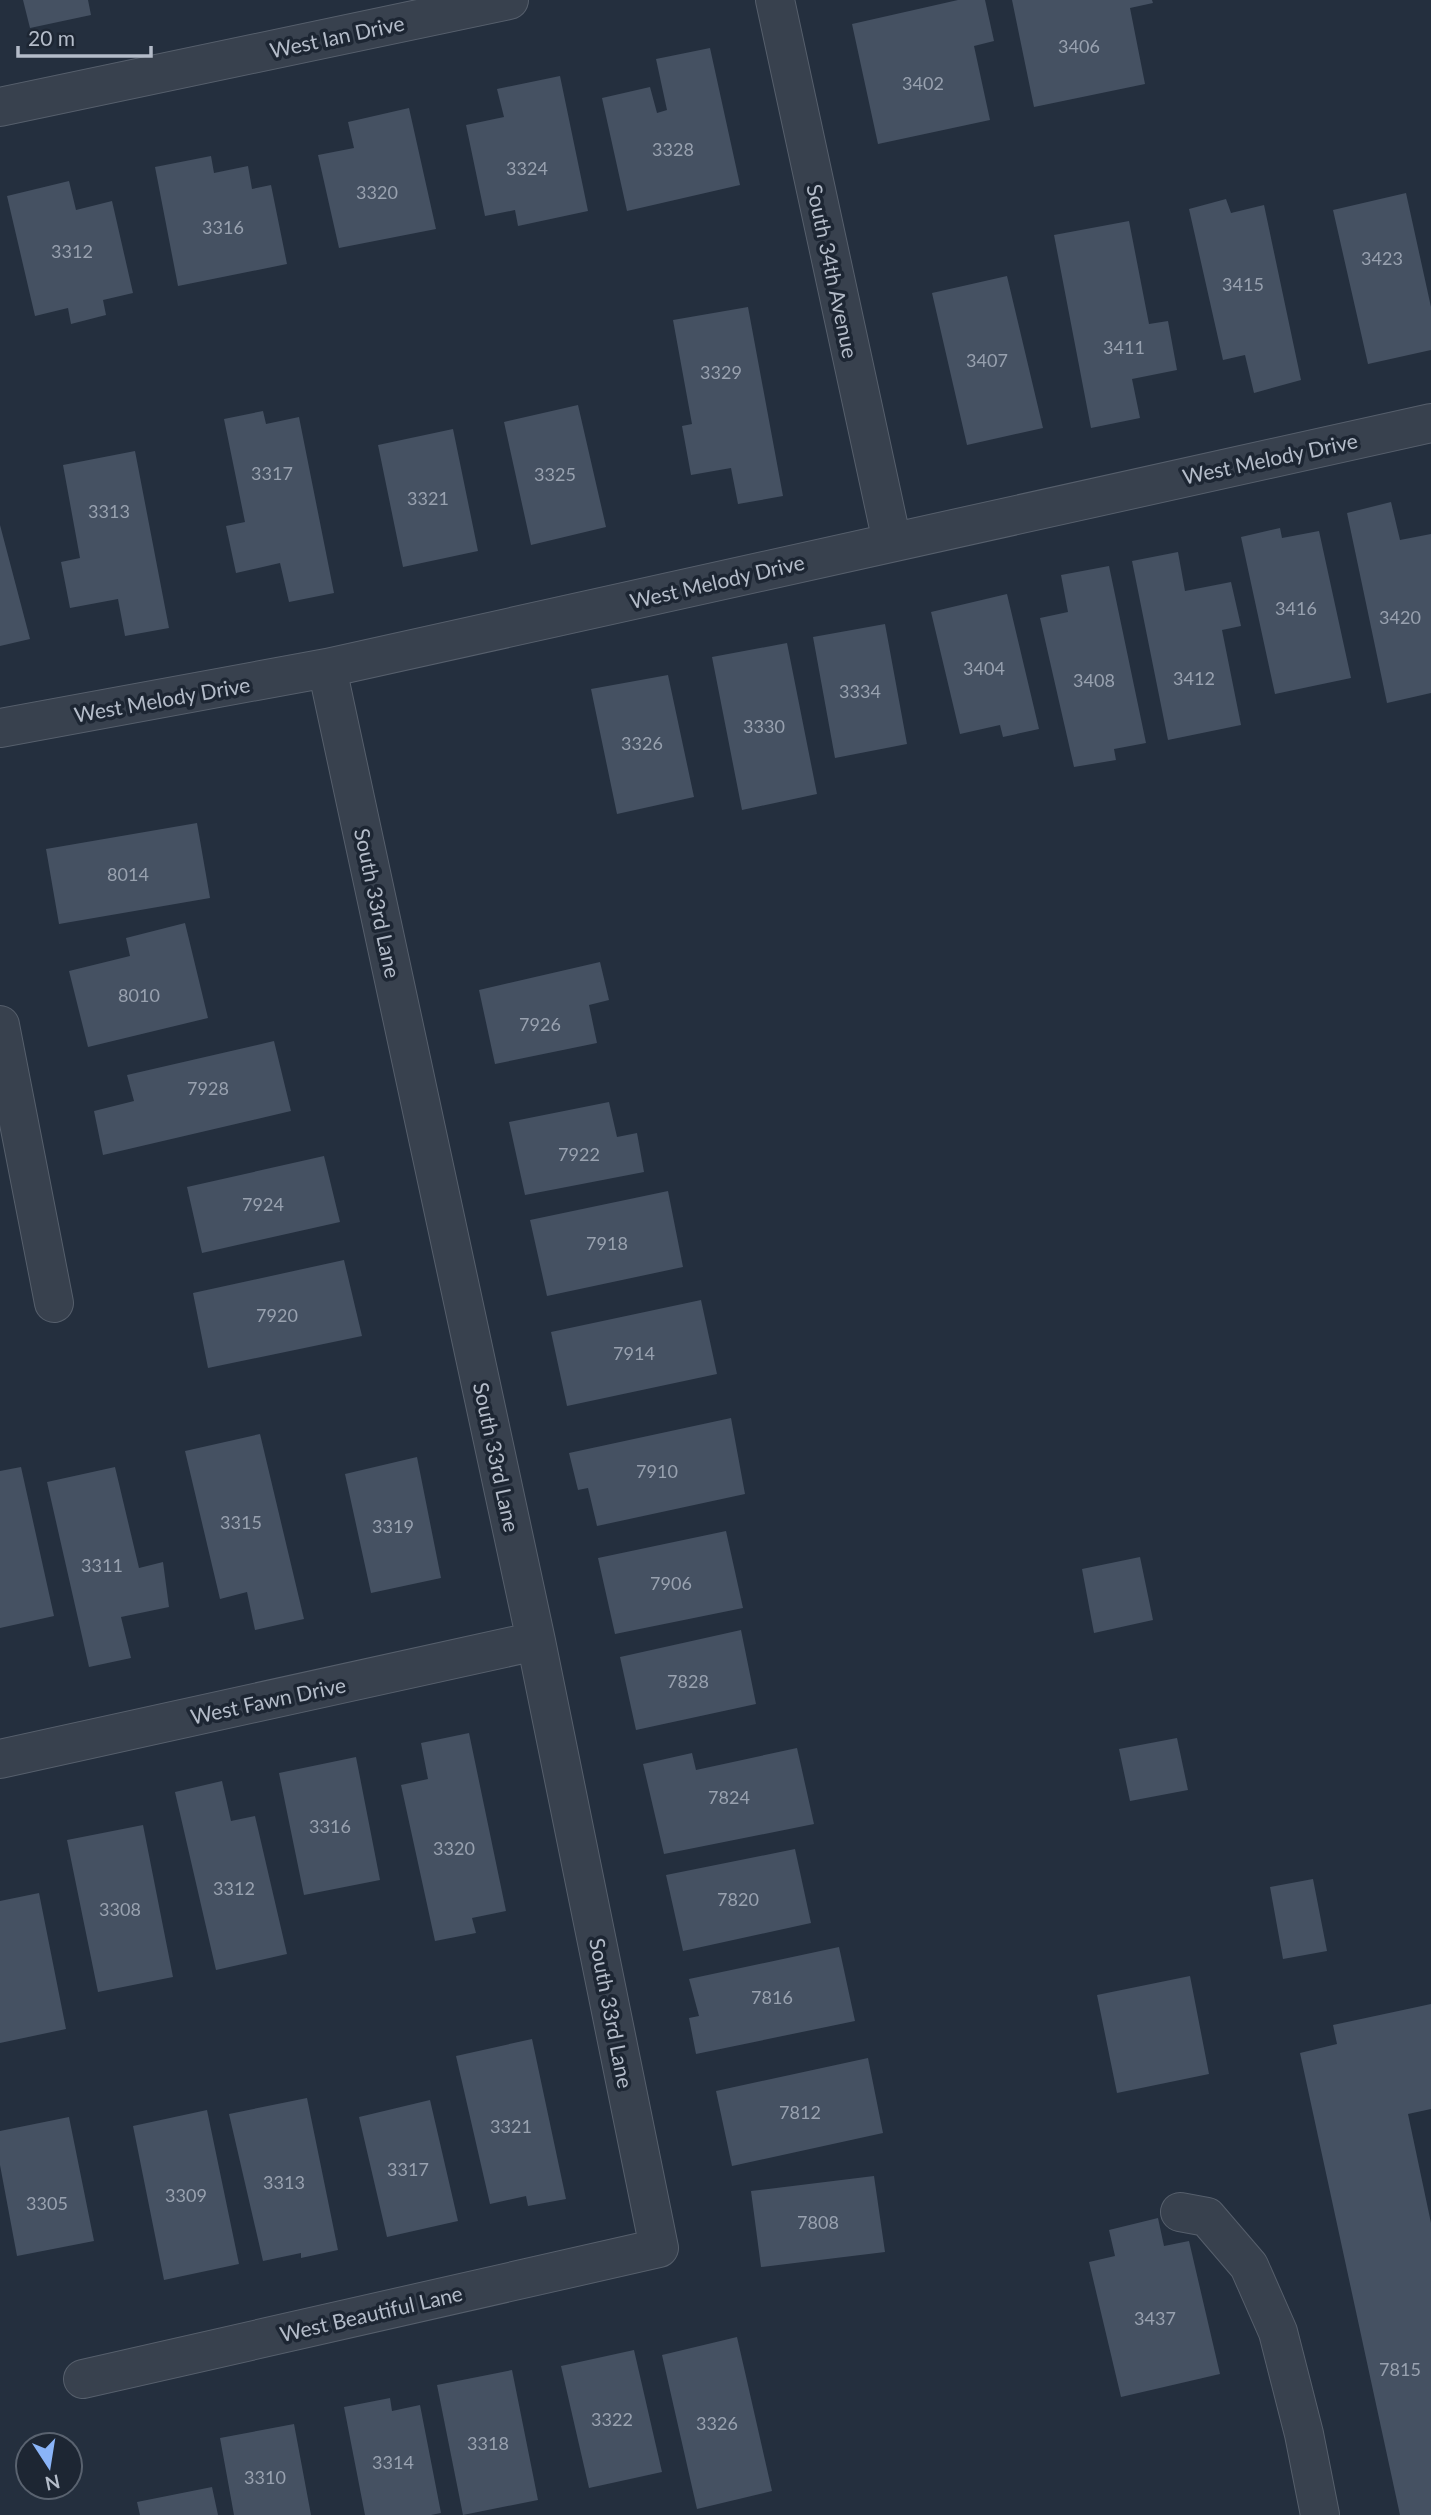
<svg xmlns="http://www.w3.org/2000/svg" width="1431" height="2515" viewBox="0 0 1431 2515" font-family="Lato,sans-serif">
	<rect width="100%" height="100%" fill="#242f3e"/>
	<path fill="#455162" d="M23,0H88L91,15L30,28Z
		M958,0H985L994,41L974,46L990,120L878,144L852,24Z
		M1012,0H1152L1153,3L1130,8L1145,84L1034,107Z
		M710,48L740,185L627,211L602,98L650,87L657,113L667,110L656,59Z
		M560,76L588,211L518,226L515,210L485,216L466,125L504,117L497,89Z
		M409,108L436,229L339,248L318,155L354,148L348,122Z
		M211,156L214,173L248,166L252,189L271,185L287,264L178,286L155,167Z
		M69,181L76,210L112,201L133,293L103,300L106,315L71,324L68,308L35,316L7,196Z
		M1406,193L1431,307V350L1368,364L1333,210Z
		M1226,199L1231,213L1264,205L1301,380L1254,393L1245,355L1223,360L1189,209Z
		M1129,221L1149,324L1168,321L1177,370L1132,379L1140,418L1091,428L1054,235Z
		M1007,276L1043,428L967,445L932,293Z
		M748,307L783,496L738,504L731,468L691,475L682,426L692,424L673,320Z
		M578,405L606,527L531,545L504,422Z
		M263,411L266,424L299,417L334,593L289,602L280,563L236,573L226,526L245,522L224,419Z
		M453,429L478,551L403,567L378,445Z
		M135,451L169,628L125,636L118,599L70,608L61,562L80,558L63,465Z
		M1391,502L1400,540L1431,534V693L1387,703L1347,513Z
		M0,525L30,639L0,646Z
		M1280,528L1282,538L1319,531L1351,678L1275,694L1241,537Z
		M1178,552L1185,591L1231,582L1241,626L1222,630L1241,725L1168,740L1132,561Z
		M1109,566L1146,743L1114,749L1116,760L1074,767L1040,618L1068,612L1061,575Z
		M1007,594L1039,729L1003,737L1000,725L960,734L931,612Z
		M885,624L907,744L835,758L813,637Z
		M787,643L817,794L742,810L712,657Z
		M668,675L694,797L617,814L591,689Z
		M197,823L210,898L59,924L46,849Z
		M185,923L208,1018L88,1047L69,971L130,956L126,938Z
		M600,962L609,1000L589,1005L597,1043L495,1064L479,990Z
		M274,1041L291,1111L103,1155L94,1111L134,1101L127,1075Z
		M609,1102L617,1137L637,1133L644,1172L525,1195L509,1122Z
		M324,1156L340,1222L202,1253L187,1187Z
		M668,1191L683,1267L547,1296L530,1220Z
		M344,1260L362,1336L208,1368L193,1293Z
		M701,1300L717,1374L567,1406L551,1332Z
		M731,1418L745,1494L597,1526L588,1488L578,1490L569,1453Z
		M260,1434L304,1619L255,1630L247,1592L220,1599L185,1451Z
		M417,1457L441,1578L371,1593L345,1474Z
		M21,1467L54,1616L0,1628V1471Z
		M115,1467L139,1568L163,1562L169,1607L121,1617L131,1658L89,1667L47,1482Z
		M726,1531L743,1608L615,1634L598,1558Z
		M1140,1557L1153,1620L1094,1633L1082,1569Z
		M741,1630L756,1704L636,1730L620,1657Z
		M469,1733L506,1911L472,1918L476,1933L435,1941L401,1785L428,1779L421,1743Z
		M1177,1738L1188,1790L1130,1801L1119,1749Z
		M797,1748L814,1824L664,1854L643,1764L692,1753L696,1770Z
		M356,1757L380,1880L304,1895L279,1773Z
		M222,1781L231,1821L255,1816L287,1954L216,1970L175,1792Z
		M143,1825L173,1977L98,1992L67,1840Z
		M795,1849L811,1923L683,1951L666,1875Z
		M1313,1879L1327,1951L1283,1959L1270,1887Z
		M39,1893L66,2029L0,2043V1901Z
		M839,1947L855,2021L696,2054L689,2018L699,2016L689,1979Z
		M1190,1976L1209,2074L1117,2093L1097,1995Z
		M1431,2004V2109L1408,2114L1431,2223V2515H1400L1300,2053L1337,2044L1333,2025Z
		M532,2039L566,2199L528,2206L526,2196L490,2204L456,2056Z
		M868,2058L883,2133L732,2166L716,2091Z
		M307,2098L338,2250L301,2258V2253L263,2261L229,2114Z
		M430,2100L458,2221L387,2237L359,2117Z
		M207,2110L239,2264L164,2280L133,2126Z
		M69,2117L94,2241L17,2256L0,2165V2131Z
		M874,2176L885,2252L761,2267L751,2191Z
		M1158,2218L1164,2246L1189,2241L1220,2374L1121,2397L1089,2262L1115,2256L1109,2230Z
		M737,2337L772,2491L697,2509L662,2355Z
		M634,2350L662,2472L589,2488L561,2366Z
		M512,2370L538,2500L463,2515L437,2385Z
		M390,2398L392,2411L420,2405L441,2513L431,2515H365L344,2407Z
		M294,2424L311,2515H234L220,2438Z
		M212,2487L218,2515H140L137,2502Z"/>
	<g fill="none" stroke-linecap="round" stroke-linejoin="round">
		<g stroke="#565f6c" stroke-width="40">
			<path id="minor" d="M775,0L892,542
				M0,107L509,0
				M0,728L327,668L1431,423
				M0,1025L54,1303
				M0,1759L536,1641
				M1180,2212L1207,2217L1249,2266L1278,2332L1304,2434L1320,2515
				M83,2379L659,2248L536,1641L327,668"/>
		</g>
		<use href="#minor" stroke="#38414e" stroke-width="38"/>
	</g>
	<g text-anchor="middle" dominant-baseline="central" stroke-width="7" stroke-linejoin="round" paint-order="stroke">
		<g font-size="18" fill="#98a1af">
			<text x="1079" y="46">3406</text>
			<text x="923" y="83">3402</text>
			<text x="673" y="149">3328</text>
			<text x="527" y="168">3324</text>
			<text x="377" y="192">3320</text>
			<text x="223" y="227">3316</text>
			<text x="72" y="251">3312</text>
			<text x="1382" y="258">3423</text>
			<text x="1243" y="284">3415</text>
			<text x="1124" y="347">3411</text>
			<text x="987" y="360">3407</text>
			<text x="721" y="372">3329</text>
			<text x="272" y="473">3317</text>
			<text x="555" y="474">3325</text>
			<text x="428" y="498">3321</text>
			<text x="109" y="511">3313</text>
			<text x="1296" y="608">3416</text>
			<text x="1400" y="617">3420</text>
			<text x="984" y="668">3404</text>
			<text x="1194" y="678">3412</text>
			<text x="1094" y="680">3408</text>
			<text x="860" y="691">3334</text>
			<text x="764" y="726">3330</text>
			<text x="642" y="743">3326</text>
			<text x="128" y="874">8014</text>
			<text x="139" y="995">8010</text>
			<text x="540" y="1024">7926</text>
			<text x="208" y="1088">7928</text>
			<text x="579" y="1154">7922</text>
			<text x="263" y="1204">7924</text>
			<text x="607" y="1243">7918</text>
			<text x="277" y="1315">7920</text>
			<text x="634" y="1353">7914</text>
			<text x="657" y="1471">7910</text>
			<text x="241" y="1522">3315</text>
			<text x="393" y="1526">3319</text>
			<text x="102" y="1565">3311</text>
			<text x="671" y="1583">7906</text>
			<text x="688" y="1681">7828</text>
			<text x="729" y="1797">7824</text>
			<text x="330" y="1826">3316</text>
			<text x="454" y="1848">3320</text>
			<text x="234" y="1888">3312</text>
			<text x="738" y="1899">7820</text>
			<text x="120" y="1909">3308</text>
			<text x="772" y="1997">7816</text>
			<text x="800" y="2112">7812</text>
			<text x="511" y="2126">3321</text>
			<text x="408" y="2169">3317</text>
			<text x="284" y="2182">3313</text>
			<text x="186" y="2195">3309</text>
			<text x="47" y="2203">3305</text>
			<text x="818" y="2222">7808</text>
			<text x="1155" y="2318">3437</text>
			<text x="1400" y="2369">7815</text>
			<text x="612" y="2419">3322</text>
			<text x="717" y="2423">3326</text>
			<text x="488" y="2443">3318</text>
			<text x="393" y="2462">3314</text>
			<text x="265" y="2477">3310</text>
		</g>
		<g font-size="21" fill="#b4bcc9" stroke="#1d2633">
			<text transform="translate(337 36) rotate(-12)">West Ian Drive</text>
			<text transform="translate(833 271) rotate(78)">South 34th Avenue</text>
			<text transform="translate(1270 458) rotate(-12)">West Melody Drive</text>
			<text transform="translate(717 581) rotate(-13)">West Melody Drive</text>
			<text transform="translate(162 699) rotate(-10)">West Melody Drive</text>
			<text transform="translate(378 903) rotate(78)">South 33rd Lane</text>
			<text transform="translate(497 1457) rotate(78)">South 33rd Lane</text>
			<text transform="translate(268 1700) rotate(-12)">West Fawn Drive</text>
			<text transform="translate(612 2013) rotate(79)">South 33rd Lane</text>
			<text transform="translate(371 2313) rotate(-13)">West Beautiful Lane</text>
		</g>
	</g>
	<g transform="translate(49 2466) rotate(168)"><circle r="33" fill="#1d2633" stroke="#59626f" stroke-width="2"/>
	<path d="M0-5L12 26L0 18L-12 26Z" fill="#8ab4f8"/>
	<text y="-10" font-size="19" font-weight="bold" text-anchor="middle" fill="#b4bcc9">N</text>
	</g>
	<path d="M18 46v10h133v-10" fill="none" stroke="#b4bcc9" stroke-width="3.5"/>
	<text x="28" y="46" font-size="21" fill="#b4bcc9" stroke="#1d2633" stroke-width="5" paint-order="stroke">20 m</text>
</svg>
